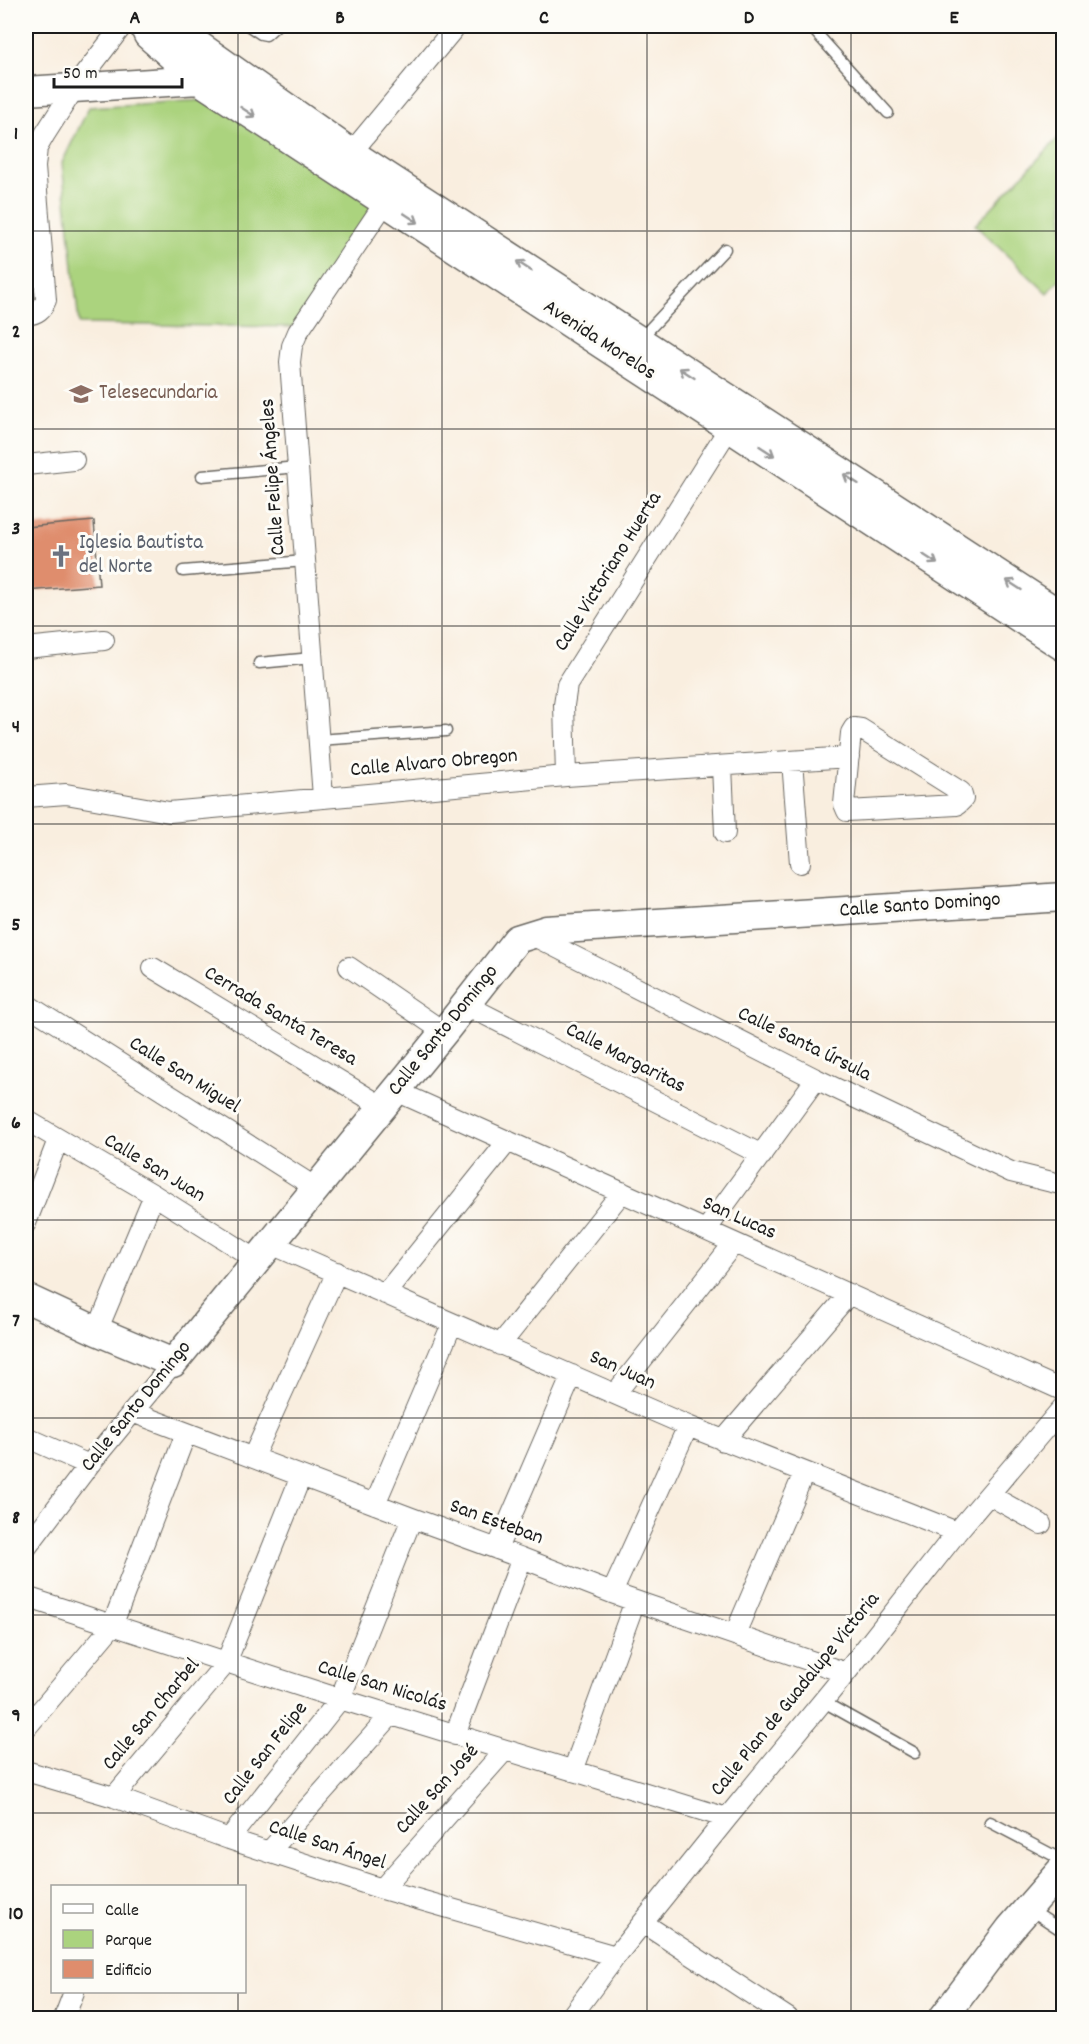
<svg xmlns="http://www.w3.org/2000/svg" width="1089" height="2044" viewBox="0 0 1089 2044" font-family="Dekko,sans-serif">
	<rect width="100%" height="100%" fill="#fdfcf7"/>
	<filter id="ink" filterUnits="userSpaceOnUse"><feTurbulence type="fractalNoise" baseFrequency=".0167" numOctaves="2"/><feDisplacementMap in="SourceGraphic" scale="12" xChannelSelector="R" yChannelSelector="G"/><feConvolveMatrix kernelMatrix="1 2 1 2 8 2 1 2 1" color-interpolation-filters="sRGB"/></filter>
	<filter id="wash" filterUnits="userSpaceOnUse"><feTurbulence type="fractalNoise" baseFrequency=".008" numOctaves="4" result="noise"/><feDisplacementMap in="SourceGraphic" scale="24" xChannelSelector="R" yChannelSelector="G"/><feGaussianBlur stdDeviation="1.35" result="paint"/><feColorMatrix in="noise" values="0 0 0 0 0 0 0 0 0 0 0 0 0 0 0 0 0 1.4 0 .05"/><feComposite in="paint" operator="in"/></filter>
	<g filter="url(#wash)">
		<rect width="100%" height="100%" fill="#f9eedf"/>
		<path fill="#abd37e" stroke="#64784d" stroke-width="1.5" d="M220,99L376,205L297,327L79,324L62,163L89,107Z
			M1063,133V276L1047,293L975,225Z"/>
		<g id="blocks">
			<path fill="#df8d6d" d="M94,521L99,585L26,591V527Z"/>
		</g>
	</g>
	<g filter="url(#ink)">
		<use href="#blocks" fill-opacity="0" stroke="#696660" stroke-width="1.5"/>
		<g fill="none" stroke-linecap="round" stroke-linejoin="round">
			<g stroke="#696660" stroke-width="13">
				<path id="lane" d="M249,26L261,34L266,35L276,26
					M810,26L888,113
					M641,338L725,249
					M202,476L297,467
					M183,571L305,561
					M259,663L312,658
					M318,740L446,731
					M822,1701L915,1753
					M990,1822L1064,1861
					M1028,1908L1064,1932"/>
			</g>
			<g stroke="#696660" stroke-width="22">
				<path id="street" d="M351,153L456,26
					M26,315C37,314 42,310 46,300L35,167L37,148L45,134L75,87L122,26
					M26,465L74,460
					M26,648L104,640
					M854,728L861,729L961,792L963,799L957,805L847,811L844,804L851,733Z
					M792,761L800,863
					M722,766L725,833
					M566,776L564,705L567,685L736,417
					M26,797L66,794L169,812L566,776L849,757
					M323,797L290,362L292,346L298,332L392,192
					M530,934L816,1079L1011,1172L1064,1185
					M349,967L444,1032
					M153,968L383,1107
					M26,1004L316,1188
					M466,1005L762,1155
					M396,1091L1064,1391
					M26,1120L154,1195L257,1260
					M26,1223L58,1140
					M706,1230L816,1079
					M271,1244L688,1426L957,1532
					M385,1294L508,1141
					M97,1331L154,1195
					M500,1345L622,1192
					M615,1394L734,1243
					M132,1412L412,1518L522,1558L612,1593L846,1673
					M26,1437L89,1465
					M723,1441L849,1294
					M253,1457L337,1272
					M989,1495L1041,1524
					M375,1504L452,1324
					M26,1548L89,1465L173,1363
					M497,1549L572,1375
					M612,1593L688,1426
					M26,1597L340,1699L727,1818
					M735,1634L804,1473
					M26,1728L112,1626L186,1433
					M455,1735L522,1558
					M26,1771L114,1797L229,1839L382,1889L616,1956
					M573,1771L635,1601
					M114,1797L226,1663L301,1476
					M229,1839L340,1699L412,1518
					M269,1852L391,1715
					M382,1889L505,1750
					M643,1923L788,2018
					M64,2018L74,1992
					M570,2018L616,1956L727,1818L846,1673L957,1532L1064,1406"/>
			</g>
			<g stroke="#696660" stroke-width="31">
				<path id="secondary" d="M144,26L148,35L199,80L1064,647
					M171,26L351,153L1064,617
					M26,91L199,80
					M26,1298L97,1331L173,1363L444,1032L517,939L546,930L1064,897
					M943,2018L1010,1929L1064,1867"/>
			</g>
			<use href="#lane" stroke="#fff" stroke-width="10"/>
			<use href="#street" stroke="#fff" stroke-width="20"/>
			<use href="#secondary" stroke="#fff" stroke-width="28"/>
		</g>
		<defs><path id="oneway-shaft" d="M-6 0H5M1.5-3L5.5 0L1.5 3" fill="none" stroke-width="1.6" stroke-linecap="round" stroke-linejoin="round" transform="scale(1.5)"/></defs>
		<g stroke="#999">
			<use href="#oneway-shaft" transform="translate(248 112) rotate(33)"/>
			<use href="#oneway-shaft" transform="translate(411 218) rotate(33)"/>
			<use href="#oneway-shaft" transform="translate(524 266) rotate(-147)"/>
			<use href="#oneway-shaft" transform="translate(687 373) rotate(-147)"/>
			<use href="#oneway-shaft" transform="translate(767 451) rotate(33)"/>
			<use href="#oneway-shaft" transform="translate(851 479) rotate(-147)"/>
			<use href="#oneway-shaft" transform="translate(930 559) rotate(33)"/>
			<use href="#oneway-shaft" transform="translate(1014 585) rotate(-147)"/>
		</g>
	</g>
	<path fill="none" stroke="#1c1c1c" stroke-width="1.5" stroke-opacity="0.55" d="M238,26V1886M442,26V2018M647,26V2018M851,26V2018M26,231H1064M26,429H1064M26,626H1064M26,824H1064M26,1022H1064M26,1220H1064M26,1418H1064M26,1615H1064M26,1813H1064M238,1992V2018"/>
	<defs>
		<g id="school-bare" transform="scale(1.8)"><path d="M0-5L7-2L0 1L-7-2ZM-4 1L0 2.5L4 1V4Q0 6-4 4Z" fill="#8d6e63" stroke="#fdfcf7" stroke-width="2.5" paint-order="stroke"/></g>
		<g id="church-bare" transform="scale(1.8)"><path d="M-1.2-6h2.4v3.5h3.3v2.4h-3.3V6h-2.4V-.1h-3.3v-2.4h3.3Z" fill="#6b7280" stroke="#fdfcf7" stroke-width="2.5" paint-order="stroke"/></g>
	</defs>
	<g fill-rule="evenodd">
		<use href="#school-bare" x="81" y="394"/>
		<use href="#church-bare" x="61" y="556"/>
	</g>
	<g text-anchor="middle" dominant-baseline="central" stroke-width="6" stroke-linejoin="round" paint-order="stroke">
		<g font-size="21" fill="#1c1c1c" stroke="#fdfcf7">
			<text transform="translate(599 341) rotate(33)">Avenida Morelos</text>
			<text transform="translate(274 477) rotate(-94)">Calle Felipe Ángeles</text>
			<text transform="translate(609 572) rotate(-58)">Calle Victoriano Huerta</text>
			<text transform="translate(434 764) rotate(-5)">Calle Alvaro Obregon</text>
			<text transform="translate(920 906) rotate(-4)">Calle Santo Domingo</text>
			<text transform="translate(280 1017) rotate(31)">Cerrada Santa Teresa</text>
			<text transform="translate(444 1031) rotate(-51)">Calle Santo Domingo</text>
			<text transform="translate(804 1045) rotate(26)">Calle Santa Úrsula</text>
			<text transform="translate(625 1059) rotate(27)">Calle Margaritas</text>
			<text transform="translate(184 1076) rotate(32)">Calle San Miguel</text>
			<text transform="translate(154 1169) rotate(31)">Calle San Juan</text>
			<text transform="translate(739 1219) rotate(24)">San Lucas</text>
			<text transform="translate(622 1371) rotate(24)">San Juan</text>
			<text transform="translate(137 1407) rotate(-51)">Calle Santo Domingo</text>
			<text transform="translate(496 1523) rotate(20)">San Esteban</text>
			<text transform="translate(382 1687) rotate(17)">Calle San Nicolás</text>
			<text transform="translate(796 1695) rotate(-51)">Calle Plan de Guadalupe Victoria</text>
			<text transform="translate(152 1715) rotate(-50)">Calle San Charbel</text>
			<text transform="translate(266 1754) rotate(-52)">Calle San Felipe</text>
			<text transform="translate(438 1790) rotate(-48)">Calle San José</text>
			<text transform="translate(327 1846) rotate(18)">Calle San Ángel</text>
		</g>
		<g font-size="21" fill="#785e54" stroke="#fdfcf7" text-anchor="start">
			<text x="99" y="394">Telesecundaria</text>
		</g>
		<g font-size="21" fill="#5b616d" stroke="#fdfcf7" text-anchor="start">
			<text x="79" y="544">Iglesia Bautista<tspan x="79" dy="24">del Norte</tspan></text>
		</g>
	</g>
	<rect width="1089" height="2044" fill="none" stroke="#fdfcf7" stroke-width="66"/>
	<rect x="51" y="1885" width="195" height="108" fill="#fdfcf7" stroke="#a3a29f" stroke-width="1.5"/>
	<rect x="63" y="1904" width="30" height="9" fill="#ffffff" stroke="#a3a29f" stroke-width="1.5"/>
	<text x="105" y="1915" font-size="18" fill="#1c1c1c">Calle</text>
	<rect x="63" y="1930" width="30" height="18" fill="#abd37e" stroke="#a3a29f" stroke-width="1.5"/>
	<text x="105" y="1945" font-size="18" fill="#1c1c1c">Parque</text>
	<rect x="63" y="1960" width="30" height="18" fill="#df8d6d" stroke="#a3a29f" stroke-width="1.5"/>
	<text x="105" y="1975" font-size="18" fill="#1c1c1c">Edificio</text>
	<path d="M54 78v9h128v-9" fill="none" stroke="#1c1c1c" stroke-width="3"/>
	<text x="63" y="78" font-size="18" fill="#1c1c1c" stroke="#fdfcf7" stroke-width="4.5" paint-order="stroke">50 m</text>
	<rect x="33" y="33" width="1023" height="1978" fill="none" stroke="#1c1c1c" stroke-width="2"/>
	<g font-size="20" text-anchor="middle" font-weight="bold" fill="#1c1c1c">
		<text x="135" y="23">A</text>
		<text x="340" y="23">B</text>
		<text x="544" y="23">C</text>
		<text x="749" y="23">D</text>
		<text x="954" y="23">E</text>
		<text x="16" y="139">1</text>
		<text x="16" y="337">2</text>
		<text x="16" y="534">3</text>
		<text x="16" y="732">4</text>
		<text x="16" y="930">5</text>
		<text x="16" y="1128">6</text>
		<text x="16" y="1326">7</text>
		<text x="16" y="1523">8</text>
		<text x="16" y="1721">9</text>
		<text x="16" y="1919">10</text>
	</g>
</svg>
